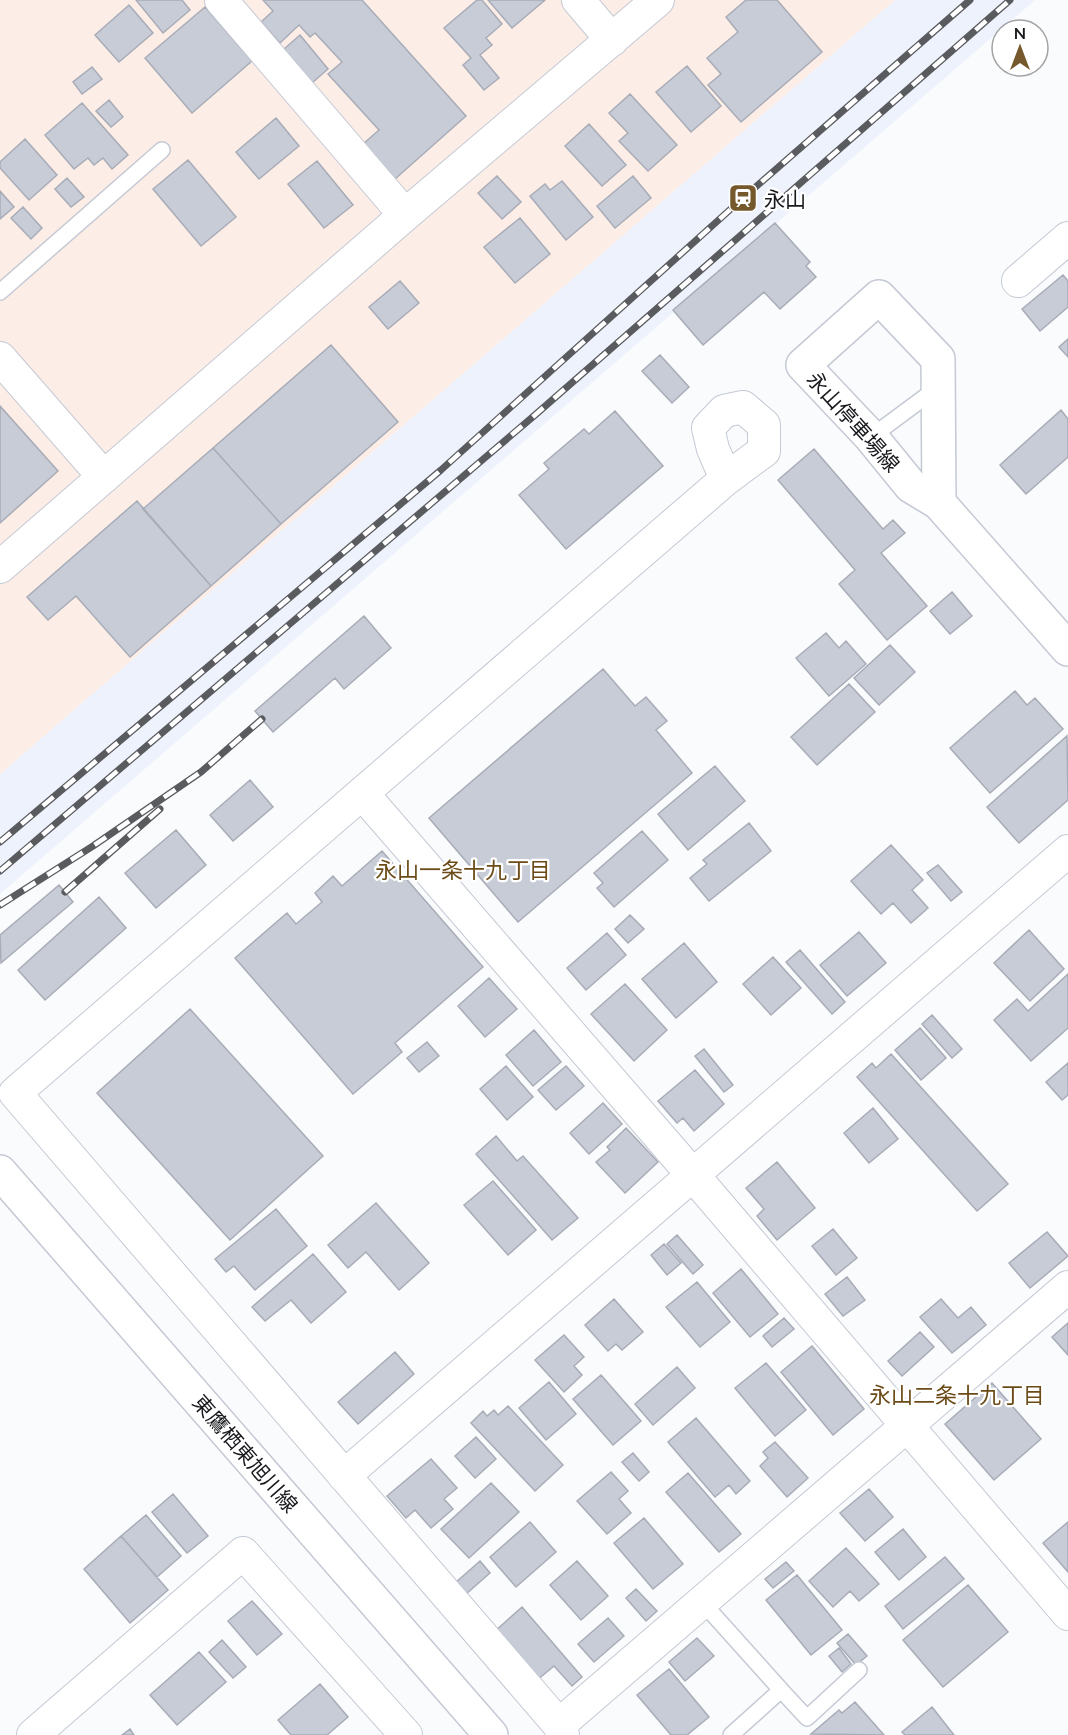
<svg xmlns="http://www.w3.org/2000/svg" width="1068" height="1735" viewBox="0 0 1068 1735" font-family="Lato,'Noto Sans JP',sans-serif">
	<rect width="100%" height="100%" fill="#fafbfd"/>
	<path fill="#edf2fd" d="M895,0H1035L0,894V774Z"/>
	<path fill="#fcede7" d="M0,0H895L0,774Z"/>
	<path fill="#c7ccd7" stroke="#a8acb7" stroke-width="1.5" d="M136,0H182L190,10L163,33Z
		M263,0H362L466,116L395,179L363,144L379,130L328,74L342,62L315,33L310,37L299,25L280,43L261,22L273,11Z
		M477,0H482L502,24L486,38L492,45L480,55L499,78L484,90L463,65L471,58L444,28Z
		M488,0H545L512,28Z
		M746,0H777L822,52L741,122L708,85L721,74L707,58L738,32L726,17Z
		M129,5L153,33L119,62L95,35Z
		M205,7L252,61L192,113L145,58Z
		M300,35L328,69L312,83L284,49Z
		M687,66L721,106L691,132L656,92Z
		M92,67L102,79L82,94L73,82Z
		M630,94L677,145L648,171L619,141L628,133L609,113Z
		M109,100L123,117L111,127L96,111Z
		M82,103L128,155L112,169L103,158L94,165L88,158L74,169L45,135Z
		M276,118L299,146L259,179L236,152Z
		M589,124L626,165L602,186L565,146Z
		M25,139L57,175L29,200L0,168V162Z
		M188,160L236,217L201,246L153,189Z
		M317,161L353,205L324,228L288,184Z
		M497,176L521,202L502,219L478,193Z
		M633,176L651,198L615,228L597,206Z
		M67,178L84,197L71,207L55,189Z
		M562,181L593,217L566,240L530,196L545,184L550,190Z
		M0,191L14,207L0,219Z
		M23,207L42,228L31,239L11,218Z
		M520,218L550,254L515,283L484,247Z
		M775,223L810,262L806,266L816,277L780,309L764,292L703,345L673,310Z
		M1063,275L1068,281V307L1040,331L1022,309Z
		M400,281L419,303L388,329L369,307Z
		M1068,339V357L1059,347Z
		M331,345L398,422L281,524L213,448Z
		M660,355L689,387L672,403L642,371Z
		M0,406L58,471L0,523Z
		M1061,410L1068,419V457L1026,494L1000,465Z
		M615,411L663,466L566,549L519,495L549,469L544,463L584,429L589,434Z
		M213,448L281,524L211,586L143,509Z
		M814,449L883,529L893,520L905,533L881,553L927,606L887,640L839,584L855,570L778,480Z
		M137,501L211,586L130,657L76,596L48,620L27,597Z
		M952,592L972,616L950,634L930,611Z
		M364,616L391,648L344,689L335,678L273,732L255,711Z
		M826,633L839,648L846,641L866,664L829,696L796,658Z
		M890,645L915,672L879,705L854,678Z
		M603,669L635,706L646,697L667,721L656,730L692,773L518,922L429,818Z
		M849,684L875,712L817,765L791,737Z
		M1015,691L1027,705L1035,698L1063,729L990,793L950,748Z
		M1067,736L1068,800L1019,843L987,807Z
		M715,766L745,801L688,850L658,814Z
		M250,780L273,807L233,841L210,815Z
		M749,823L771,851L709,901L690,878L707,864L703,860Z
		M176,830L206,865L156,908L125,873Z
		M642,831L668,860L614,907L597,888L603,883L594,873Z
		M891,845L923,880L912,890L928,908L911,923L893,903L881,914L851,881Z
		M382,851L483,967L395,1043L402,1052L353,1094L235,958L287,913L296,924L322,902L315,893L333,876L342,886Z
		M938,865L962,892L951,901L927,873Z
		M59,885L73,902L1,963L0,935Z
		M99,897L126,928L45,1000L18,970Z
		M630,915L644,929L628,943L615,929Z
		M1029,930L1064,969L1030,1001L994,963Z
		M859,932L886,963L847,996L820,965Z
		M607,933L626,955L586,990L567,968Z
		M684,943L717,982L676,1018L642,979Z
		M800,950L845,1002L832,1014L786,962Z
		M773,957L801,988L771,1015L743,984Z
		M1068,974V1028L1031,1061L994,1020L1017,999L1028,1011Z
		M489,978L517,1009L485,1037L458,1006Z
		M625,984L667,1030L634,1061L591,1014Z
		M190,1009L323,1156L230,1240L97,1093Z
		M932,1015L962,1049L952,1058L922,1024Z
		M920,1028L946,1058L921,1080L895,1050Z
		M534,1030L561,1062L533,1086L506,1055Z
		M427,1042L439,1056L419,1072L407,1058Z
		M704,1049L733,1085L724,1092L695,1056Z
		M891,1054L1008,1184L977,1211L857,1077L872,1063L876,1068Z
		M1068,1063V1095L1062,1100L1046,1082Z
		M506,1066L533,1097L507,1120L480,1089Z
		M566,1066L584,1086L556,1110L538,1090Z
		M695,1070L724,1104L694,1131L683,1118L677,1123L658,1101Z
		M603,1103L622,1124L589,1154L570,1133Z
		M873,1108L898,1139L869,1163L844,1133Z
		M626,1128L658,1162L625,1193L596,1162L610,1150L607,1147Z
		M496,1136L517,1161L523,1156L578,1218L552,1240L476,1154Z
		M777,1162L815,1208L777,1240L757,1216L764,1209L746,1188Z
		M493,1181L536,1230L508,1255L464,1205Z
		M376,1203L429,1263L399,1290L366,1252L348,1268L328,1245Z
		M276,1209L307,1246L255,1290L234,1266L226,1272L215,1259Z
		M833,1229L857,1258L836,1275L812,1246Z
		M1047,1232L1068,1256L1030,1288L1009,1263Z
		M677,1235L703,1265L693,1274L667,1244Z
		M664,1244L681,1263L667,1275L651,1255Z
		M313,1254L346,1292L311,1323L291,1300L265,1321L252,1307Z
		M741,1269L778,1314L750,1337L713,1293Z
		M847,1277L865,1300L843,1316L825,1294Z
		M697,1282L730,1322L700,1347L666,1307Z
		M614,1299L643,1332L622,1350L616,1344L608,1351L585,1325Z
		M941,1299L958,1318L971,1307L986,1325L952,1353L920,1317Z
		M784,1318L794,1329L772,1347L763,1336Z
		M1068,1323V1355L1052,1337Z
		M920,1332L934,1347L902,1376L888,1361Z
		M564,1335L584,1357L574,1366L582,1375L564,1392L535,1360Z
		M812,1346L864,1409L833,1435L781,1372Z
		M395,1352L414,1374L358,1424L338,1402Z
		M766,1363L806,1410L775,1436L735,1388Z
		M677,1367L695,1388L653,1425L635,1404Z
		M601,1375L641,1421L613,1445L573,1399Z
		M549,1382L576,1414L546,1440L519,1408Z
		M992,1383L1041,1439L994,1480L945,1424Z
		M508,1406L563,1465L535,1491L471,1423L483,1411L487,1416L494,1410L498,1415Z
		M696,1418L750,1481L736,1494L729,1485L715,1497L668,1442Z
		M476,1437L496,1459L475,1478L455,1456Z
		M775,1442L808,1478L787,1497L760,1466L768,1458L763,1452Z
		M633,1453L649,1472L639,1481L622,1462Z
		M431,1459L457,1488L444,1499L453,1509L431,1528L415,1510L406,1518L387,1496Z
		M611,1472L628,1491L619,1499L631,1513L607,1534L577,1501Z
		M688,1473L741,1534L719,1552L666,1492Z
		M491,1483L519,1512L469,1558L441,1529Z
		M869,1489L893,1517L865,1541L840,1513Z
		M173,1494L208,1536L187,1553L152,1512Z
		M146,1515L181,1556L157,1577L121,1536Z
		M644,1518L683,1564L653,1589L614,1543Z
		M530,1522L556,1552L516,1587L490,1557Z
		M1068,1522V1572L1043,1543Z
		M903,1529L926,1557L899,1580L875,1552Z
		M121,1536L168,1590L130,1623L84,1569Z
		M846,1548L879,1584L859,1601L850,1591L833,1607L809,1581Z
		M945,1557L964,1579L903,1629L885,1606Z
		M480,1561L490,1573L465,1595L455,1583Z
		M577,1561L608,1596L581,1620L550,1585Z
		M786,1562L794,1571L773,1588L765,1579Z
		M797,1575L842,1630L811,1655L766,1600Z
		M968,1585L1008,1632L943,1687L903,1640Z
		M636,1589L657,1611L646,1621L626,1598Z
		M252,1601L282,1634L257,1655L228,1621Z
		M522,1607L582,1677L572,1686L554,1666L536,1681L494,1632Z
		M608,1618L624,1636L594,1662L578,1644Z
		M848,1634L867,1656L856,1665L837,1643Z
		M697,1638L714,1656L685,1681L669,1662Z
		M222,1640L246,1667L233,1678L209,1652Z
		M839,1648L851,1664L842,1672L829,1656Z
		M199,1652L226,1682L177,1725L150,1695Z
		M669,1669L709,1717L687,1735H671L637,1695Z
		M320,1684L348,1717L327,1735H291L278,1720Z
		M855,1702L884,1735L811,1734L839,1710L842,1713Z
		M932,1707L954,1735H905L902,1732Z
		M130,1729L134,1735H122Z"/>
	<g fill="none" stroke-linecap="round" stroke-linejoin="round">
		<g stroke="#c4c9d4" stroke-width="18">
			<path id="lane" d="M0,292L162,150
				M871,437L937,388
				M702,1602L781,1690L731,1735
				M781,1690L807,1718L859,1670"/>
		</g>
		<g stroke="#c4c9d4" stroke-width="34">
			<path id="street" d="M221,0L405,215
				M578,0L612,40
				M1018,281L1068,238
				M0,358L104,477
				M0,567L405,215L658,0
				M362,793L692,1174L1068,1614
				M344,1476L1068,851
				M559,1725L1068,1287
				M33,1735L243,1553L406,1735
				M563,1735L559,1725L15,1093L726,479L713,449L708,428L724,411L743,407L764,425V451L726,479"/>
		</g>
		<g stroke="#c4c9d4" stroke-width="36">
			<path id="secondary" d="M939,503L938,359L879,297L803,365L871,437L911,486L939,503L1068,649"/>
		</g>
		<g stroke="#c4c9d4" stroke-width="36">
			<path id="primary" d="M0,1172L491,1735"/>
		</g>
		<use href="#lane" stroke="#fff" stroke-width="15"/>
		<use href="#street" stroke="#fff" stroke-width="32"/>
		<use href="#secondary" stroke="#fff" stroke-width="33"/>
		<use href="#primary" stroke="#fff" stroke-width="33"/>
		<g stroke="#5a5b5e" stroke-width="7">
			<path id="rail" d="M0,842L441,470L743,198L970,0
				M0,871L535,415L1010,0
				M65,892L160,809
				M0,905L93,846L201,772L262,719"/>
		</g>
		<use href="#rail" stroke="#fff" stroke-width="4.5" stroke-dasharray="14" stroke-linecap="butt"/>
	</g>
	<defs>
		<g id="station-square" transform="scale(1.5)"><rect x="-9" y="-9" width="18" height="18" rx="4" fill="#75582b" stroke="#fff"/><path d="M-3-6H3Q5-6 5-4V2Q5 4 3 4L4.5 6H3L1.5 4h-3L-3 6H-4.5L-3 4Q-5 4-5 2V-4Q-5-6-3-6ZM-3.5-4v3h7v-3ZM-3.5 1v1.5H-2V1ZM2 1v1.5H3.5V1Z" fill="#fff"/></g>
	</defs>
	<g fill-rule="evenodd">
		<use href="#station-square" x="743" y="198"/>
	</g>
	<g text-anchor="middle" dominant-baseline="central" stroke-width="4.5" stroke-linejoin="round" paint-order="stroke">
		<g font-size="21" fill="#18191d" stroke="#fff" text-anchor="start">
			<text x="764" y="198">永山</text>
		</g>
		<g font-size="21" fill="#18191d" stroke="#fff">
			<text transform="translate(854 421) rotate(48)">永山停車場線</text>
			<text transform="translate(246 1453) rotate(49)">東鷹栖東旭川線</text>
		</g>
		<g font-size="22" fill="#6b4b17" stroke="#fff">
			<text x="463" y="869">永山一条十九丁目</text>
			<text x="957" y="1394">永山二条十九丁目</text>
		</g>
	</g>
	<g transform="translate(1020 48)"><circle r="28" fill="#ffffff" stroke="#a3a3a5" stroke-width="1.5"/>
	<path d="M0-4.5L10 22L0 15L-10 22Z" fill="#75582b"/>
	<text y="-9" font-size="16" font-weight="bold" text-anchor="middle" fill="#18191d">N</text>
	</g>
</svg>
